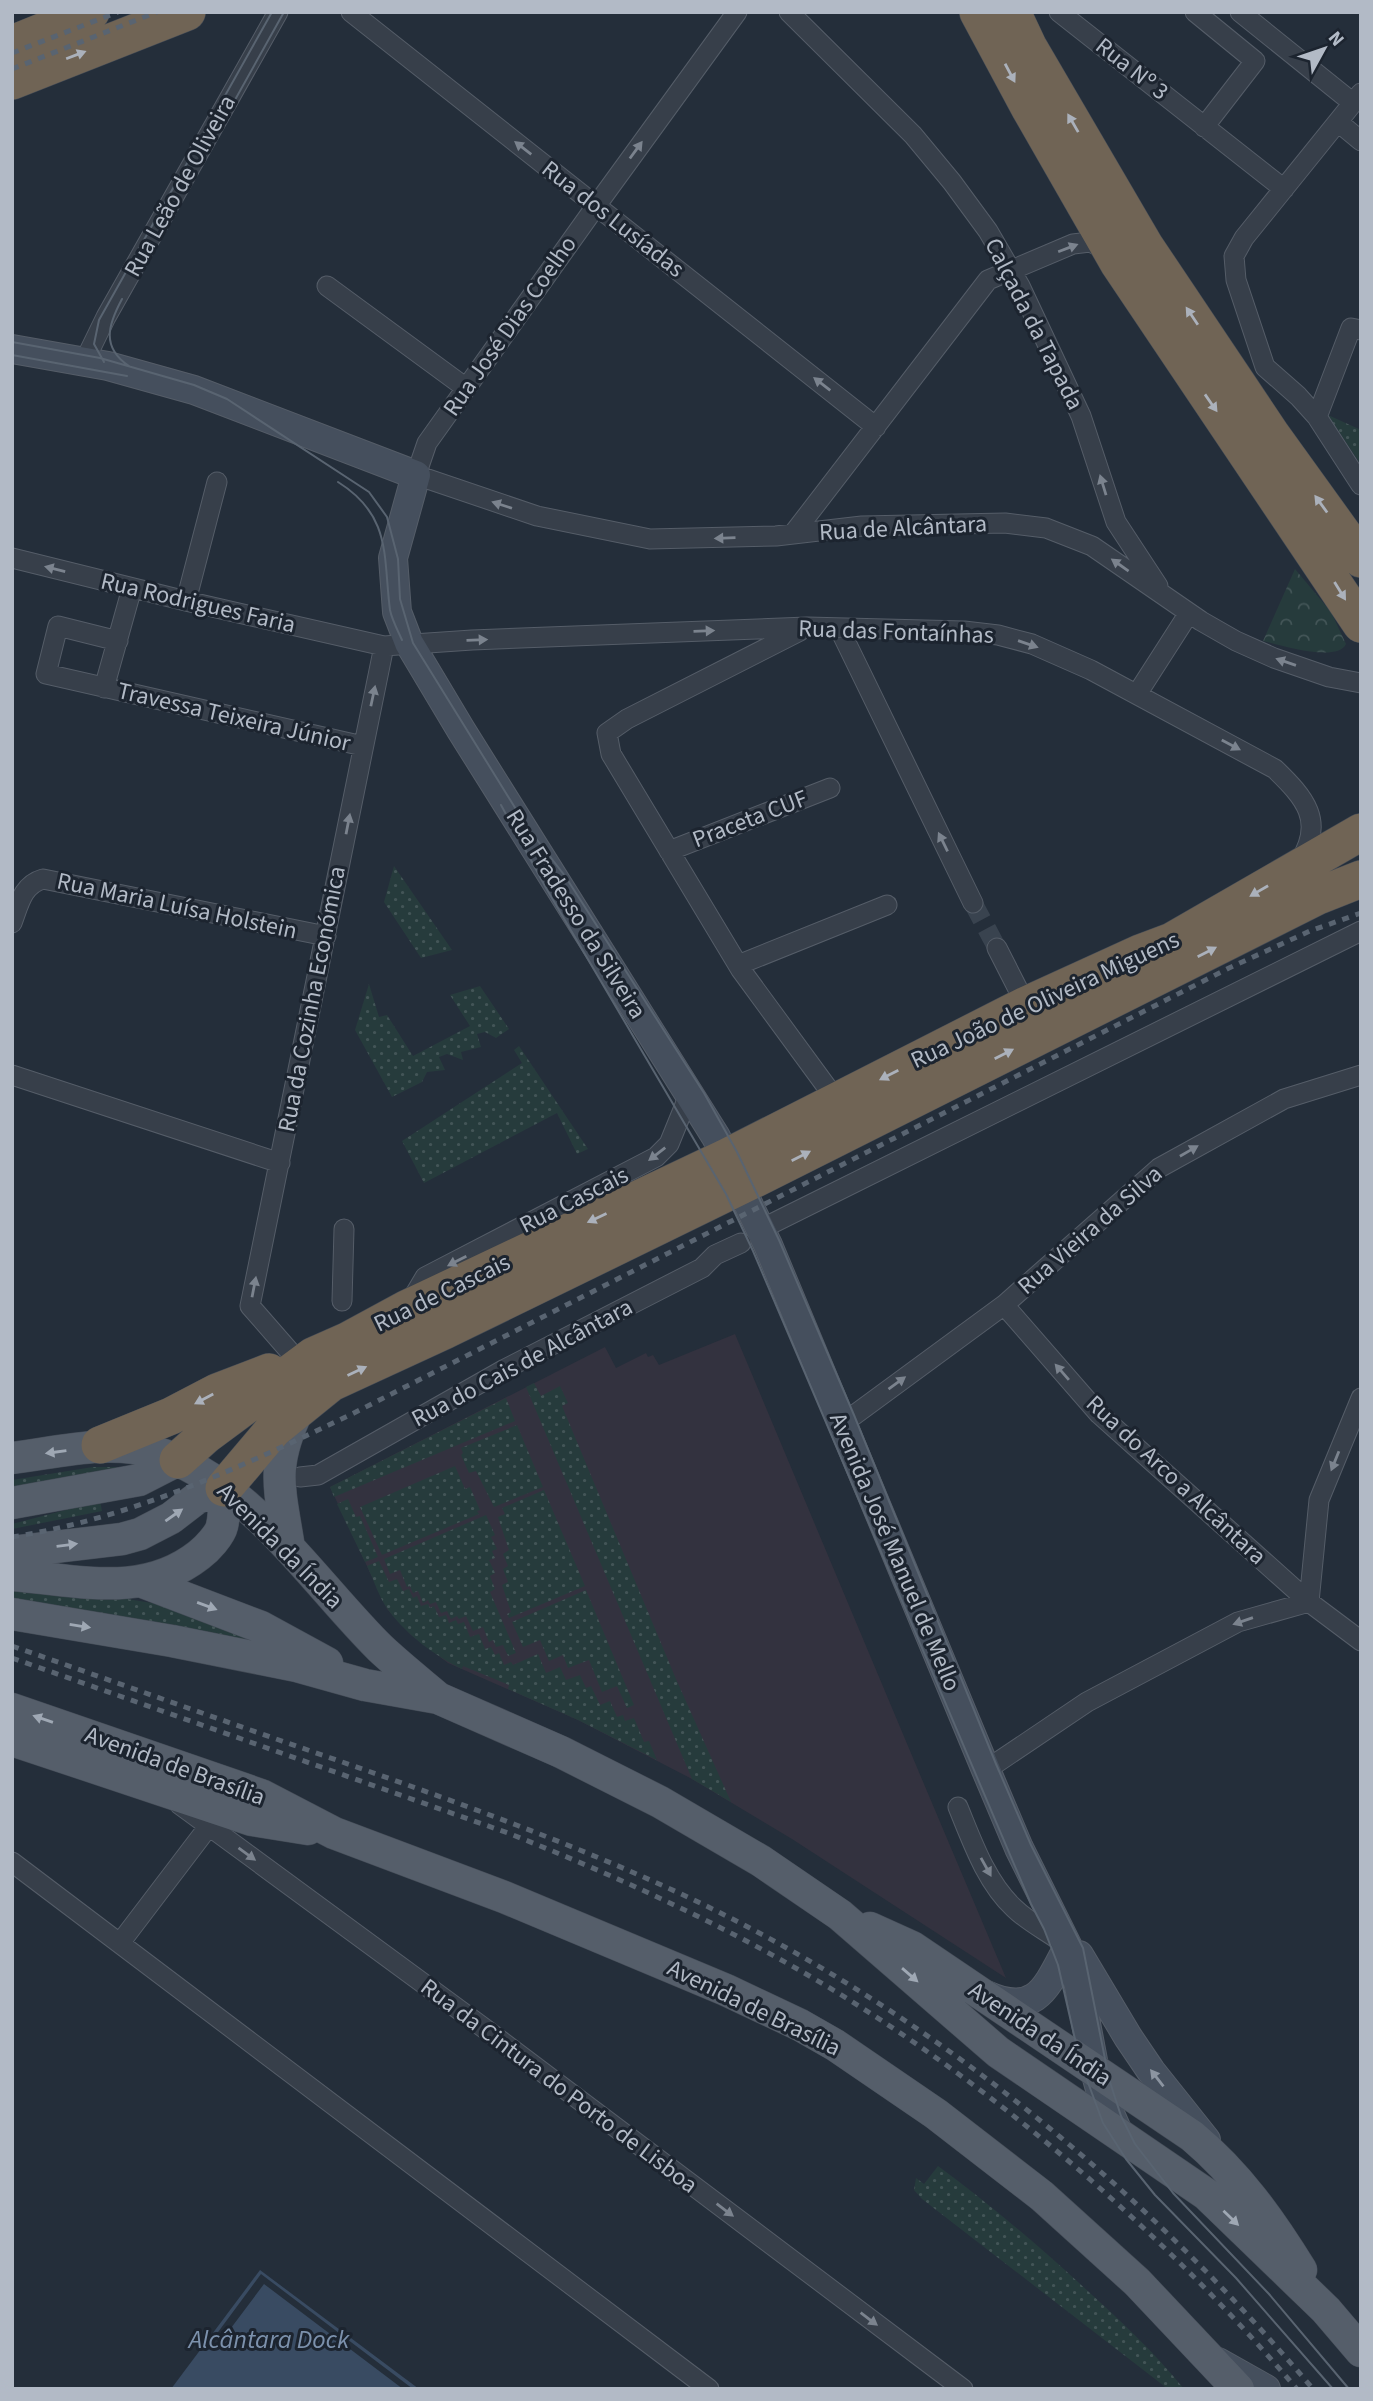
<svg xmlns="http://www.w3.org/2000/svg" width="1373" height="2401" viewBox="0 0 1373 2401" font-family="'Source Sans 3',sans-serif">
	<defs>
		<pattern id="grass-dots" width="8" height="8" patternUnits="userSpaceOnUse" patternTransform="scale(1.75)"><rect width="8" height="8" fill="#263b3c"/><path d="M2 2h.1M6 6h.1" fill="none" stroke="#435557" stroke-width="1.8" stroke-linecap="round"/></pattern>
		<pattern id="park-crowns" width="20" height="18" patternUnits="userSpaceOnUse" patternTransform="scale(1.75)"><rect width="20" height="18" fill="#263b3c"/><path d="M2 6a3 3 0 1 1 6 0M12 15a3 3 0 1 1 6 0" fill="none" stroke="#435557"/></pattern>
	</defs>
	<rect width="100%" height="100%" fill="#242e3a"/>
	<path fill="#33323f" d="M735,1334L921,1777L1006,1978L792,1839L692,1779L578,1720L448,1663L411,1635L387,1609L330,1487L605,1347L616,1368L646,1353L648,1357L653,1355L659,1365Z"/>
	<path fill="url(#grass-dots)" d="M1328,415L1361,430V465Z
		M394,866L452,950L421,958L384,902Z
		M369,984L379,1017L387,1015L413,1056L470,1026L450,995L480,986L509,1029L496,1038L485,1032L477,1034L481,1047L461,1052L463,1060L447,1054L439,1057L445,1070L427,1072L422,1082L392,1097L355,1030Z
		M519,1046L588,1149L577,1154L557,1113L424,1183L402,1141L522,1063L514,1050Z
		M534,1383L541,1396L560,1386L568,1403L562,1406L676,1679L731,1802L692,1779L526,1387Z
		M506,1398L515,1421L334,1497L330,1487Z
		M517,1425L543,1487L494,1507L476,1471L469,1473L461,1455L463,1453L461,1448Z
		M455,1466L465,1489L470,1487L480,1510L477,1511L479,1514L382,1555L360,1507Z
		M93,1467H142L12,1493V1480Z
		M544,1490L585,1586L509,1618L507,1614L511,1612L502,1585L508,1582L503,1569L508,1566L503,1554L509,1550L498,1517L505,1514L502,1508Z
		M348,1499L356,1517L360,1516L378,1557L365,1562L337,1504Z
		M100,1501L102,1511L12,1529V1524Z
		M486,1515L495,1535L491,1537L497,1549L492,1551L495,1558L489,1560L495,1573L490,1576L495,1589L490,1592L516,1653L508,1656L503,1645L496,1647L493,1640L489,1642L483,1627L473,1631L466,1616L459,1619L457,1616L451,1619L447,1611L441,1613L436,1602L430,1604L428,1600L423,1603L418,1591L413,1593L410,1586L407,1587L400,1570L390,1574L384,1559Z
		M379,1561L389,1582L397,1579L403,1591L409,1589L413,1598L417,1596L421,1606L428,1604L430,1608L434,1606L439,1617L446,1615L449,1623L456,1620L458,1624L464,1622L470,1637L479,1634L485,1649L491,1647L495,1655L499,1653L504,1665L511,1662L513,1665L538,1654L546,1673L560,1667L566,1680L580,1675L586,1688L591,1686L600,1705L610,1701L617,1717L623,1715L625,1721L634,1718L644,1742L649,1741L657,1760L578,1720L508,1689L509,1685L463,1666L462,1669C435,1656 407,1635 389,1611C379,1598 374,1580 367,1566Z
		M12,1585L79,1591L176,1607L295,1657L12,1602Z
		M586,1590L634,1705L627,1708L617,1686L602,1692L589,1660L568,1668L563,1655L549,1661L540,1640L523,1647L512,1622Z
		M938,2166C987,2202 1033,2241 1078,2282C1115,2316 1153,2350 1184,2389H1168L922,2199L914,2190L916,2178L924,2184Z"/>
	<path fill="url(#park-crowns)" d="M1295,569L1331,612L1346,644C1337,663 1281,645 1263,641Z"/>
	<path fill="#394b62" d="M260,2270L419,2389H171Z"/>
	<path fill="#242e3a" d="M261,2274L413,2389H403L264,2284L216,2348L210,2343Z"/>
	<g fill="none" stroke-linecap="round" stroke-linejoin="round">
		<path stroke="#39434f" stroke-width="19" stroke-dasharray="19 10" stroke-linecap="butt" d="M973,903L997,948"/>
		<g stroke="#555d68" stroke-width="21">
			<path id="street" d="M351,12L876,427
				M737,12L596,206L427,443L416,475L537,516L650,539L776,536L862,526L1005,523L1046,528L1092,546L1201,621L1236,641L1274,658L1329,677L1361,683
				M789,12L913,135L952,182L988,231L1020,286L1081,416L1116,522L1158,586
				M1059,12L1284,189
				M1195,12L1255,61L1204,127
				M1240,12L1353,103
				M1361,93L1244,238L1234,256L1236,280L1265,367L1298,396L1317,417L1361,485
				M1338,122L1361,141
				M327,286L466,388
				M84,362L106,317L278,12
				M1317,417L1351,328L1361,330
				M793,534L988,280L1073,244L1090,242L1101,247L1108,254
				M12,558L186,601L384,646L472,640L807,627L964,631L998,635L1032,644L1091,670L1275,769C1305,798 1325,821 1300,861
				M186,601L217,482
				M839,628L973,903
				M800,631L627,719L607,733L611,754L741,970L837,1101
				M118,641L58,626L46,674L363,746
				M104,688L132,588
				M1137,694L1189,613
				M669,851L830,788
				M12,923C19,905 22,885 43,879L326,936
				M997,948L1026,1005
				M738,965L887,905
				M12,1075L280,1163
				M761,1229L1361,931
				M342,1301L344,1229
				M409,1304L425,1277L656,1157L669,1144L689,1095
				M1004,1305L1099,1414L1309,1602L1361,1641
				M298,1361L250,1306L384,646
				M842,1424L1004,1305L1159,1168L1284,1099L1361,1075
				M300,1477L318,1475L505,1369L702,1268L715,1255L741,1243
				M1309,1602L1319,1500L1361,1398
				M986,1770L1087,1702L1238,1622L1309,1602
				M179,1804L488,2031L963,2389
				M958,1807C972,1841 986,1882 1014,1908C1028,1922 1047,1931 1063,1943
				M12,1862L709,2389
				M120,1943L209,1826"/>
		</g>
		<g stroke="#555d68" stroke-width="30">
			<path id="secondary" d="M12,349L108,366L194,390L416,475L393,558L397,612L409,643L461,730L716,1137L768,1245L986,1770L1019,1848L1068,1947L1079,1986L1095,2071L1101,2093L1118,2132
				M1079,1955L1128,2037L1151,2071L1206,2140
				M986,1995C1037,2018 1047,1986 1068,1947
				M1218,2362L1266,2389"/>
		</g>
		<g stroke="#434b56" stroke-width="33">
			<path id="primary" d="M12,1458C60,1452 107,1439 154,1452C246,1477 315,1584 380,1648C398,1665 418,1681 437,1697
				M12,1503L139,1480L178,1460
				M289,1548C280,1489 270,1467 298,1410
				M12,1552L122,1539L140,1534L171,1518L197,1498L224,1488
				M12,1575C79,1580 143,1599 199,1555C207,1549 220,1535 222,1526C225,1514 224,1500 224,1488
				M143,1582L261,1627L327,1663
				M12,1614L172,1641L297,1666L365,1685L438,1698L561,1752L660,1802L761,1861L840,1915L998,2052L1206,2194L1326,2310L1361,2351
				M12,1709L261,1795L334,1833L504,1897L726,1990L800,2025L835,2045L936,2114L1042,2196L1137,2282L1238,2389
				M12,1740L252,1820L308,1829
				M870,1928L912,1947L1192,2136C1238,2175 1269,2218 1301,2270"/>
		</g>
		<g stroke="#424a55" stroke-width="38">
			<path id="highway" d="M978,12L1029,107L1119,264L1361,624
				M1012,12L1028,46L1145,246L1271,434L1361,559
				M12,44L91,12
				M12,81L187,12
				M100,1445L171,1416L217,1392L269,1372
				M178,1460L206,1435L313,1356L347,1341L406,1309L725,1158L1026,1005L1140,953L1172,941L1361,832
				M224,1488L273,1430L331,1383L446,1330L751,1181L1318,896L1361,879"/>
		</g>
		<use href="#street" stroke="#373f4a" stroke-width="19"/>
		<use href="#secondary" stroke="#454f5d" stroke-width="28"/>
		<use href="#primary" stroke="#555e6a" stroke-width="32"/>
		<use href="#highway" stroke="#706455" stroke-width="37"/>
		<path stroke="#596471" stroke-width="2" d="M207,150L284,12
			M122,299C108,325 101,347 129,366
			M12,342L100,358L194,385L227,399L369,492L387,517L398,559L400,599L413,643L527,827L565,876L704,1093L737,1152L779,1240L854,1415L996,1764L1031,1845L1083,1948L1109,2079L1121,2116L1135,2144L1173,2193L1269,2294L1349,2389
			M12,355L127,376
			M104,362L94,344L99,320L272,12
			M338,482C392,516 383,556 390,610C392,620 398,631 402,640
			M501,805L546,888L726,1194L753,1251L1031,1904L1044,1929L1058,1965L1080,2061L1103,2123L1126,2159L1155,2195L1236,2278L1333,2389"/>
		<path stroke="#596471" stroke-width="5" stroke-dasharray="7 7" stroke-linecap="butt" d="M12,53L118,12
			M12,69L157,12
			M12,1537C132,1518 241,1467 350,1415L1229,968L1310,931L1361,913
			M12,1646C101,1677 190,1709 279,1740C414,1787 549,1833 679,1893C923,2006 1140,2184 1313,2389
			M12,1658L508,1833C634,1883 759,1941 873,2015C1029,2116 1176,2247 1297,2389"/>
	</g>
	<defs><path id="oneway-solid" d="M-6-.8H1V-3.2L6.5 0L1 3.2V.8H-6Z" transform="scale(1.75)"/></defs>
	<g fill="#abb1bb">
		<use href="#oneway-solid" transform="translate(76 55) rotate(-21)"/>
		<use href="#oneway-solid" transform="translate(1010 73) rotate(62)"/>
		<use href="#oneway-solid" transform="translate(1073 123) rotate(-120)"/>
		<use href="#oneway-solid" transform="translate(1192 316) rotate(-124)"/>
		<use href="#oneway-solid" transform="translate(1211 403) rotate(55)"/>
		<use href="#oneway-solid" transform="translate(1321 504) rotate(-126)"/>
		<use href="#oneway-solid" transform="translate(1340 591) rotate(58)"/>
		<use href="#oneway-solid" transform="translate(1259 891) rotate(150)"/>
		<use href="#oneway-solid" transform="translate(1207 952) rotate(-27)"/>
		<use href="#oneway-solid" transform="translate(1004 1054) rotate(-27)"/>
		<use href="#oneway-solid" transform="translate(889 1075) rotate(153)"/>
		<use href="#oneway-solid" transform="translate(801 1156) rotate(-27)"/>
		<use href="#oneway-solid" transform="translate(597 1218) rotate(155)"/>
		<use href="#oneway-solid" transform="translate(357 1371) rotate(-25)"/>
		<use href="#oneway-solid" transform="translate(204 1399) rotate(152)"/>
	</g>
	<g fill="#7b838e">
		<use href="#oneway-solid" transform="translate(523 148) rotate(-142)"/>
		<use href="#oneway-solid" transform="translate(636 150) rotate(-54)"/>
		<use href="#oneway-solid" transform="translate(1068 248) rotate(-21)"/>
		<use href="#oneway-solid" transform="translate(822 384) rotate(-142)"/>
		<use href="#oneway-solid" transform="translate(1103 485) rotate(-107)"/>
		<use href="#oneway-solid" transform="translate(502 505) rotate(-162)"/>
		<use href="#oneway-solid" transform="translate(725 538) rotate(178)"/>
		<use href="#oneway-solid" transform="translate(1120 565) rotate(-145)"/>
		<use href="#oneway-solid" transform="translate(55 569) rotate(-166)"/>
		<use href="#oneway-solid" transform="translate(704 631) rotate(-2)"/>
		<use href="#oneway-solid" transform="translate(477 640) rotate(-2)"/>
		<use href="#oneway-solid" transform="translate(1028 644) rotate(19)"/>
		<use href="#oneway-solid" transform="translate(1286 662) rotate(-161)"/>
		<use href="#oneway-solid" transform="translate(373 696) rotate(-78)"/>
		<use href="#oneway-solid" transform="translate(1231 745) rotate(28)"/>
		<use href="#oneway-solid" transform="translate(348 824) rotate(-79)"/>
		<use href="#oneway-solid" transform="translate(943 842) rotate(-116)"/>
		<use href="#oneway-solid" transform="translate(1189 1151) rotate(-30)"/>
		<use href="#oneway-solid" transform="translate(657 1154) rotate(142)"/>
		<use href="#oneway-solid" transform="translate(457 1261) rotate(153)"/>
		<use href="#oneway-solid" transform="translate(254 1287) rotate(-79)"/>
		<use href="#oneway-solid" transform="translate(1062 1372) rotate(-131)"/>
		<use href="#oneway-solid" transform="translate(897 1383) rotate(-36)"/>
		<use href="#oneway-solid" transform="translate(1335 1461) rotate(112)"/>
		<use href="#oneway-solid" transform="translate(1243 1621) rotate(161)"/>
		<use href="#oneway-solid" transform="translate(247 1854) rotate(36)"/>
		<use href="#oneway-solid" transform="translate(986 1867) rotate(61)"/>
		<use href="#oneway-solid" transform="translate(725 2210) rotate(37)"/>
		<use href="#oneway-solid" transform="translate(869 2319) rotate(37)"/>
	</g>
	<g fill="#9fa8b4">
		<use href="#oneway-solid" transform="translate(56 1452) rotate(172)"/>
		<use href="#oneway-solid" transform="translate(174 1515) rotate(-35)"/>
		<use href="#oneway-solid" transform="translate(67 1545) rotate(-7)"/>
		<use href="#oneway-solid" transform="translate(207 1606) rotate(20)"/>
		<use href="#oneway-solid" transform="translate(80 1626) rotate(9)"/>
		<use href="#oneway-solid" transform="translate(43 1719) rotate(-161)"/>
		<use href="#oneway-solid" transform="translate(910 1975) rotate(41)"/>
		<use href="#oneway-solid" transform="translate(1231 2218) rotate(44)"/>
	</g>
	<use fill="#8c95a1" href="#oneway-solid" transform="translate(1157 2078) rotate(-128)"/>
	<g text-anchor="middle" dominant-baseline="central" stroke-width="6" stroke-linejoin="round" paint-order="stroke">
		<g font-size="24" fill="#b2bac6" stroke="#1c242f">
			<text transform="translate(1132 69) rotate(38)">Rua Nº 3</text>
			<text transform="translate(180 186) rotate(-61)">Rua Leão de Oliveira</text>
			<text transform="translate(613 219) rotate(38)">Rua dos Lusíadas</text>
			<text transform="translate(1034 324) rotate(63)">Calçada da Tapada</text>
			<text transform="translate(510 326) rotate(-55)">Rua José Dias Coelho</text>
			<text transform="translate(903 528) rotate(-3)">Rua de Alcântara</text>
			<text transform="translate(198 603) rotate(13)">Rua Rodrigues Faria</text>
			<text transform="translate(896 632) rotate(2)">Rua das Fontaínhas</text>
			<text transform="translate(234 717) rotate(13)">Travessa Teixeira Júnior</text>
			<text transform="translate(750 819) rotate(-21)">Praceta CUF</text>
			<text transform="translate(177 906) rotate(12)">Rua Maria Luísa Holstein</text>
			<text transform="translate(576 914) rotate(58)">Rua Fradesso da Silveira</text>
			<text transform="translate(312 999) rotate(-79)">Rua da Cozinha Económica</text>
			<text transform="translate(1045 1000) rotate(-25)">Rua João de Oliveira Miguens</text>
			<text transform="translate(574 1200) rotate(-27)">Rua Cascais</text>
			<text transform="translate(1090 1230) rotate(-41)">Rua Vieira da Silva</text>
			<text transform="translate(442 1293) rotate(-26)">Rua de Cascais</text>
			<text transform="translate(522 1363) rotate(-28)">Rua do Cais de Alcântara</text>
			<text transform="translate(1176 1480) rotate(43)">Rua do Arco a Alcântara</text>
			<text transform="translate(280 1546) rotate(45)">Avenida da Índia</text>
			<text transform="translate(895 1552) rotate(67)">Avenida José Manuel de Mello</text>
			<text transform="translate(175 1766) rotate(20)">Avenida de Brasília</text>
			<text transform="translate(754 2008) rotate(26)">Avenida de Brasília</text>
			<text transform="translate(1040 2034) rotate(34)">Avenida da Índia</text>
			<text transform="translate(559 2086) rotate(37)">Rua da Cintura do Porto de Lisboa</text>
		</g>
		<g font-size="26" font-style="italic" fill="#7c91ac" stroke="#1c242f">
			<text x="269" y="2339">Alcântara Dock</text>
		</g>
	</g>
	<rect width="1373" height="2401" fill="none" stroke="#b2bac6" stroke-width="28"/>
	<g transform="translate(1324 49) rotate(50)" stroke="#1c242f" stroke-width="5" paint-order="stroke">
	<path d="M0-5L12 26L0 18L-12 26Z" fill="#b2bac6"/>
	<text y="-10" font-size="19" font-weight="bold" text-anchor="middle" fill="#b2bac6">N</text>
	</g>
</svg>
